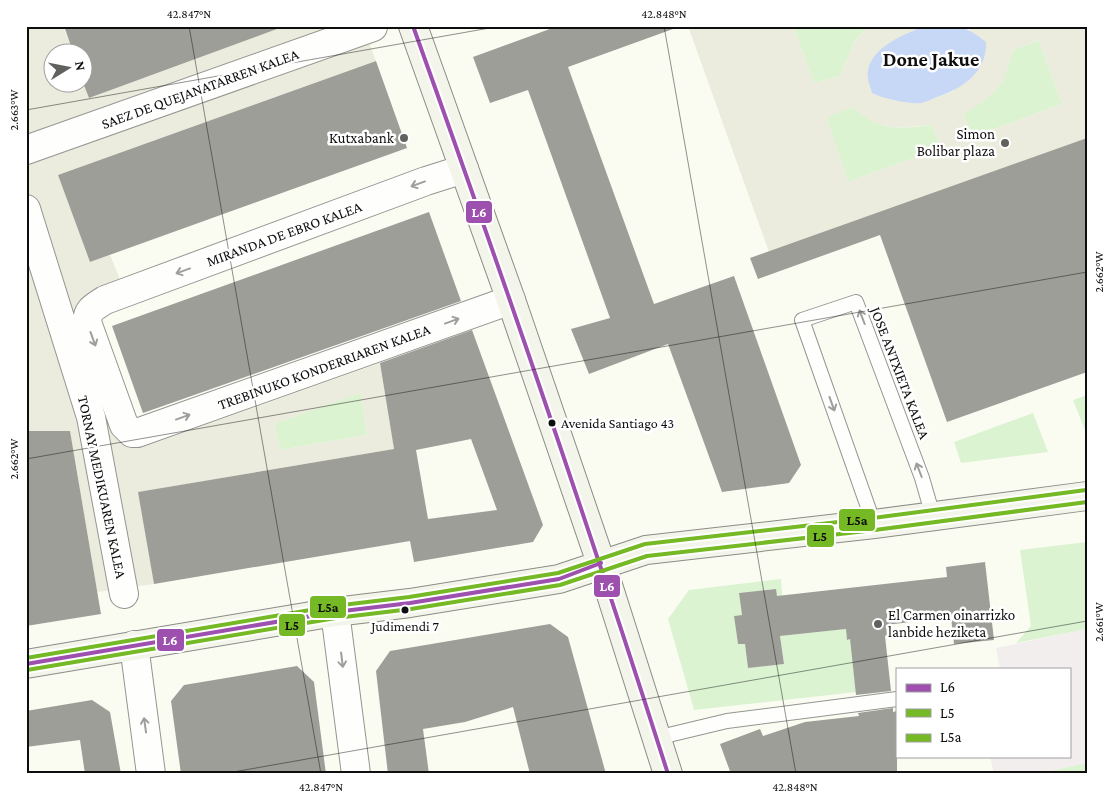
<svg xmlns="http://www.w3.org/2000/svg" width="1113" height="800" viewBox="0 0 1113 800" font-family="'Crimson Pro',serif">
	<rect width="100%" height="100%" fill="#fafcf2"/>
	<path fill="#f3eeee" d="M1087,629V763L1037,774H994L990,756H1069V669H1000L996,648Z"/>
	<path fill="#dbf3d1" d="M793,26H868L855,41L840,76L814,83Z
		M1039,40L1062,104L973,137L963,114C998,93 1001,88 1013,50Z
		M852,107C886,131 892,129 932,125L941,148L848,182L826,117Z
		M361,392L367,435L280,450L274,424Z
		M1087,395V435L1073,400Z
		M1033,413L1048,452L961,463L954,442Z
		M1087,542V629L1016,643L1031,626L1020,550Z
		M781,579L782,596H777L775,589L739,593L742,615L734,616L738,644H745L748,668L784,664L780,636L846,629L847,639H850L856,692L694,710L668,619L689,590Z
		M1087,763V774H1037L1041,773Z"/>
	<path fill="#ebecdd" fill-rule="evenodd" d="M26,26H63L73,52H52V82H82L83,80L89,98L285,26H363L376,61L58,175L90,262L110,255L121,282L87,295L80,301L77,309L121,440L127,445L134,447L146,446L380,363L394,449L139,492L154,584L97,592L70,431H26ZM361,393L367,435L280,450L274,424Z
		M688,26H793L814,83L840,76L855,41L868,26H926L912,31L906,101L921,103L954,91L970,28L963,26H1087V138L769,252ZM1039,40L1062,104L973,137L964,114L986,100L1003,82L1013,50ZM852,107L873,122L895,128L932,125L941,148L848,182L827,118Z"/>
	<path fill="#c7d8f7" d="M926,26C957,26 961,22 986,42C987,71 965,87 940,96C934,98 927,102 921,103C907,104 885,99 872,93C871,88 868,83 868,78C864,50 905,33 926,26Z"/>
	<path fill="#9e9e98" fill-rule="evenodd" d="M64,26H277V29L89,98L82,80V52H73Z
		M558,26H672L673,29L568,67L654,304L734,276L801,465L789,483L722,492L668,344L589,374L571,329L610,318L528,90L490,103L473,57Z
		M376,61L407,148L90,262L58,175Z
		M1087,138V372L947,422L880,235L758,279L750,258Z
		M429,212L461,301L143,413L112,326Z
		M472,330L543,525L533,542L414,562L410,541L154,584L138,492L394,449L380,363ZM471,439L497,510L428,519L416,450Z
		M26,431H70L101,614L26,626Z
		M985,562L994,640L954,644L951,617L886,625L887,635L885,636L891,691L856,695L850,639L847,640L846,629L780,636L784,664L748,668L745,644H738L734,616L742,615L739,593L776,589L777,596L947,577L946,567Z
		M550,624L568,637L606,774H530L513,707L465,722L423,729L429,774H388L376,671L390,651Z
		M297,666L314,682L326,774H181L171,701L184,685Z
		M92,700L110,712L121,774H85L80,740L26,747V711Z
		M893,708V712L897,711V774H731L720,744L760,729L763,736L805,722L859,716L858,713Z"/>
	<g fill="none" stroke-linecap="round" stroke-linejoin="round">
		<g stroke="#949591" stroke-width="16">
			<path id="lane" d="M874,524L802,320L856,302L922,478L933,516
				M656,738L727,721L897,699"/>
		</g>
		<g stroke="#949591" stroke-width="30">
			<path id="street" d="M26,150L373,27
				M464,169L426,181L105,300C94,307 85,311 88,325L124,425L132,433H137L511,300
				M26,209L91,417L124,594
				M335,612L356,774
				M134,645L151,774"/>
		</g>
		<g stroke="#8b8c87" stroke-width="30">
			<path id="secondary" d="M413,26L511,300L601,563L668,774
				M26,664L335,612L410,603L559,579L646,550L874,524L1087,496"/>
		</g>
		<use href="#lane" stroke="#fefffd" stroke-width="14"/>
		<use href="#street" stroke="#fefffd" stroke-width="28"/>
		<use href="#secondary" stroke="#f3f5ea" stroke-width="28"/>
		<g stroke="#fff" stroke-width="8">
			<path id="bus-1" d="M413,26C502,274 588,523 668,774
				M26,664L335,612L410,603L559,579L601,563"/>
		</g>
		<g stroke="#fff" stroke-width="8">
			<path id="bus-2" d="M27,670L336,618L411,609L560,585L647,556L875,530L1087,502"/>
		</g>
		<g stroke="#fff" stroke-width="8">
			<path id="bus-3" d="M26,658L334,606L409,597L558,573L645,544L873,518L1086,490"/>
		</g>
		<use href="#bus-1" stroke="#9e50ae" stroke-width="4"/>
		<use href="#bus-2" stroke="#75b925" stroke-width="4"/>
		<use href="#bus-3" stroke="#75b925" stroke-width="4"/>
	</g>
	<defs><path id="oneway-shaft" d="M-6 0H5M1.5-3L5.5 0L1.5 3" fill="none" stroke-width="1.6" stroke-linecap="round" stroke-linejoin="round" transform="scale(1.25)"/></defs>
	<g stroke="#9e9f9d">
		<use href="#oneway-shaft" transform="translate(418 184) rotate(160)"/>
		<use href="#oneway-shaft" transform="translate(183 271) rotate(160)"/>
		<use href="#oneway-shaft" transform="translate(862 317) rotate(-111)"/>
		<use href="#oneway-shaft" transform="translate(452 321) rotate(-20)"/>
		<use href="#oneway-shaft" transform="translate(93 339) rotate(70)"/>
		<use href="#oneway-shaft" transform="translate(832 404) rotate(70)"/>
		<use href="#oneway-shaft" transform="translate(183 417) rotate(-20)"/>
		<use href="#oneway-shaft" transform="translate(919 470) rotate(-111)"/>
		<use href="#oneway-shaft" transform="translate(342 660) rotate(83)"/>
		<use href="#oneway-shaft" transform="translate(145 725) rotate(-98)"/>
	</g>
	<path fill="none" stroke="#0e0e0e" stroke-width="1" stroke-opacity="0.45" d="M189,26L321,774M664,26L796,774M26,110L501,26M26,459L1087,272M222,774L1087,621"/>
	<g fill="#61615e" stroke="#fff" stroke-width="2">
		<circle cx="404" cy="138" r="5"/>
		<circle cx="1005" cy="143" r="5"/>
		<circle cx="878" cy="624" r="5"/>
	</g>
	<g fill="#0e0e0e" stroke="#fff" stroke-width="2">
		<circle cx="552" cy="423" r="4.5"/>
		<circle cx="405" cy="610" r="4.5"/>
	</g>
	<g text-anchor="middle" dominant-baseline="central" stroke-width="5" stroke-linejoin="round" paint-order="stroke">
		<g font-size="14" fill="#0e0e0e" stroke="#fff" text-anchor="start">
			<text x="561" y="423">Avenida Santiago 43</text>
			<text x="405" y="626" text-anchor="middle">Judimendi 7</text>
		</g>
		<g font-size="15" fill="#0e0e0e" stroke="#fff">
			<text transform="translate(200 89) rotate(-20)">SAEZ DE QUEJANATARREN KALEA</text>
			<text transform="translate(284 234) rotate(-20)">MIRANDA DE EBRO KALEA</text>
			<text transform="translate(324 367) rotate(-20)">TREBINUKO KONDERRIAREN KALEA</text>
			<text transform="translate(900 373) rotate(69)">JOSE ANTXIETA KALEA</text>
			<text transform="translate(102 487) rotate(78)">TORNAY MEDIKUAREN KALEA</text>
		</g>
		<g font-size="15" fill="#0e0e0e" stroke="#fff" text-anchor="end">
			<text x="995" y="134">Simon<tspan x="995" dy="17">Bolibar plaza</tspan></text>
			<text x="394" y="138">Kutxabank</text>
			<text x="888" y="615" text-anchor="start">El Carmen oinarrizko<tspan x="888" dy="17">lanbide heziketa</tspan></text>
		</g>
		<g font-size="20" font-weight="bold" fill="#0e0e0e" stroke="#fff">
			<text x="931" y="59">Done Jakue</text>
		</g>
	</g>
	<g stroke="#fff" stroke-width="2">
		<rect x="465" y="200" width="28" height="24" rx="5" fill="#9e50ae"/>
		<rect x="838" y="508" width="38" height="24" rx="5" fill="#75b925"/>
		<rect x="806" y="524" width="29" height="24" rx="5" fill="#75b925"/>
		<rect x="593" y="574" width="28" height="24" rx="5" fill="#9e50ae"/>
		<rect x="309" y="595" width="38" height="24" rx="5" fill="#75b925"/>
		<rect x="278" y="613" width="28" height="24" rx="5" fill="#75b925"/>
		<rect x="156" y="628" width="29" height="24" rx="5" fill="#9e50ae"/>
	</g>
	<g font-size="14" text-anchor="middle" font-weight="bold" fill="#fff">
		<text x="479" y="217">L6</text>
		<text x="607" y="591">L6</text>
		<text x="170" y="645">L6</text>
	</g>
	<g font-size="14" text-anchor="middle" font-weight="bold" fill="#111">
		<text x="857" y="525">L5a</text>
		<text x="820" y="541">L5</text>
		<text x="328" y="612">L5a</text>
		<text x="292" y="630">L5</text>
	</g>
	<rect width="1113" height="800" fill="none" stroke="#ffffff" stroke-width="55"/>
	<rect x="896" y="668" width="175" height="90" fill="#ffffff" stroke="#9f9f9f"/>
	<rect x="906" y="684" width="25" height="8" fill="#9e50ae" stroke="#9f9f9f"/>
	<text x="940" y="692" font-size="15" fill="#0e0e0e">L6</text>
	<rect x="906" y="709" width="25" height="8" fill="#75b925" stroke="#9f9f9f"/>
	<text x="940" y="718" font-size="15" fill="#0e0e0e">L5</text>
	<rect x="906" y="734" width="25" height="8" fill="#75b925" stroke="#9f9f9f"/>
	<text x="940" y="742" font-size="15" fill="#0e0e0e">L5a</text>
	<g transform="translate(68 68) rotate(80)"><circle r="24" fill="#ffffff" stroke="#9f9f9f"/>
	<path d="M0-4L9 19L0 12L-9 19Z" fill="#61615e"/>
	<text y="-8" font-size="14" font-weight="bold" text-anchor="middle" fill="#0e0e0e">N</text>
	</g>
	<rect x="28" y="28" width="1058" height="744" fill="none" stroke="#0e0e0e" stroke-width="2"/>
	<g font-size="12" text-anchor="middle" fill="#0e0e0e">
		<text x="189" y="18">42.847°N</text>
		<text x="664" y="18">42.848°N</text>
		<text transform="translate(14 110) rotate(-90)" y="4">2.663°W</text>
		<text transform="translate(1099 272) rotate(-90)" y="4">2.662°W</text>
		<text transform="translate(14 459) rotate(-90)" y="4">2.662°W</text>
		<text transform="translate(1099 622) rotate(-90)" y="4">2.661°W</text>
		<text x="321" y="791">42.847°N</text>
		<text x="795" y="791">42.848°N</text>
	</g>
</svg>
